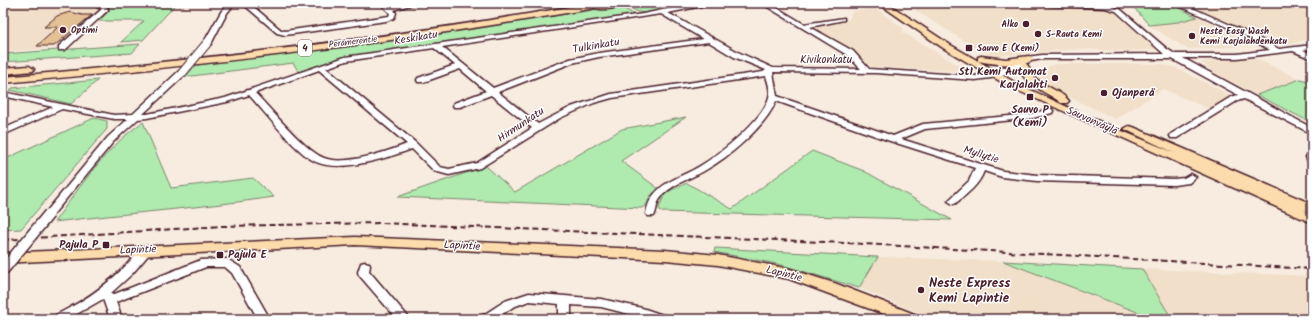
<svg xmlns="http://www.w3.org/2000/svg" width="1315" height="322" viewBox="0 0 1315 322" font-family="Kalam,sans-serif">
	<rect width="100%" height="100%" fill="#f7ecdf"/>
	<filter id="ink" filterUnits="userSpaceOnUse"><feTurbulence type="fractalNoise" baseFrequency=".025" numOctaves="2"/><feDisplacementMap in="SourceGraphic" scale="8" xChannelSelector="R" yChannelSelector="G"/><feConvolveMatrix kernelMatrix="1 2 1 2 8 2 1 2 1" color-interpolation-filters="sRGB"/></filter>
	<g filter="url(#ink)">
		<path fill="#f1dfc9" d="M3,3H80L101,9V11L60,47L3,52Z
			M904,3H1026L1028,5L1108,8L1114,11L1156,49L1126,51L1079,49L996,56L977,49Z
			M1181,3H1300L1312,8V38L1286,45L1269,42Z
			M875,8L904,29L901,31L964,69L955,71L871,67L858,56L810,27L848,21L853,11Z
			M1197,17L1234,33L1258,46L1187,49L1149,25L1178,22Z
			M1254,58L1300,79L1257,95L1213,72L1201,62Z
			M1057,64H1161L1176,68L1232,96L1212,110L1163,89L1116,119L1048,87L1036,77L1051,65Z
			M878,257L1003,261L1153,318L1168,313L1142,269L1312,276V319H934L859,288Z"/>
		<path fill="#afeaaf" stroke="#7c846d" d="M98,3H177L143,40L121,42L144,21H99L110,10L108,6Z
			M637,3H698L647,13L638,12L625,5Z
			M1130,3H1170L1197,17L1178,22L1149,25Z
			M620,6L635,15L341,58L299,72L293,63L184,77L197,65L366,44Z
			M140,44L132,53L3,62V54Z
			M1300,79L1312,82V123L1257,95Z
			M98,80L71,104L10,90L12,88Z
			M686,117L621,161L659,189L650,196L647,204L642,208L397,197L486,166L515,192L622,129Z
			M94,118L107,121V129L21,229L3,230V160Z
			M143,122L171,188L253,178L274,197C201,208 127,213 54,222C81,186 106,147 143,122Z
			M812,151L864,171L952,220L661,212L659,208L665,193L687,183L732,209Z
			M715,248L878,257L859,288L782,265L714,252Z
			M1003,261L1142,269L1169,314L1153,318Z"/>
		<path fill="#e4c095" stroke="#4a1f2b" d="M70,12L82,15H92L54,46H37L58,27H44L57,16Z"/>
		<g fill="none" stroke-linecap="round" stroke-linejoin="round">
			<g stroke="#4a1f2b" stroke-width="3">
				<path id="minor" d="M88,3H97L107,7L108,10L65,50H59V46L102,9Z
					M228,3H235L227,13L211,44H205L204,42L221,12Z
					M242,3H249L281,30L285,31L389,16L390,13L380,3H387L391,7L406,3H416L394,10L396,13L394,18L386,21L285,35L277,33Z
					M334,3H341L338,5Z
					M697,3H710L707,5L668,13L740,53L773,68L861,69L847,55L761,3H769L804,24L844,18V20L810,27L853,51L869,69L975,76L993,73L1026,57L1042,55L1164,54L1116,11L1105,8L1035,5L1032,3L1106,4L1120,9L1167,49L1175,54H1237L1270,50L1240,33L1173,3H1181L1244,31L1279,49L1312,45V49L1303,50L1312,54V59L1293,51L1237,58H1183L1312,128V134L1244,99L1237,101L1177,138H1171L1170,136L1171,134L1231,97L1238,95L1172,59H1042L1031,61L998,77L975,80L876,73L773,72L777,96L893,136L923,124L1032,114L1049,109H1052L1053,111L1052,113L1033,118L925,129L901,139L1003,171L1037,175L1174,179L1184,178L1191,174L1196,177L1189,183L1174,185L1037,181L1002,177L984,171C979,185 967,194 956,203L953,204L948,201L969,181L975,168L890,141L776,101C766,126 728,158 704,171C690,179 669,185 660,199C656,204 657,211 654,216H648L646,214C651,183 677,180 700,166C720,154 764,119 769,97C771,91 768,82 766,76L612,98L594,103L560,118L480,168L449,175L434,171L412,149C387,158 341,173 316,162C295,152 266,113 249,95L227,102L147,118L138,119L114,141L52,216H46L44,214L46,212L108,137L128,119H114L62,109L3,135V129L53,107L3,96V92L114,115L133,114L180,70H186V74L143,114H147L225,98L345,57L643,14ZM661,14L703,39L599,53L570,59L493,88L442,47ZM709,42L734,57L766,70L763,72L611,94L571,107L538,124L498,92L572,63L599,57ZM434,48L455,65L418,78L417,80L418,82H424L460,69L486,91L454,103L453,105L454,107H460L491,95L532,128L477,163L449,169L440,167L416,143L326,68L346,61ZM319,70L407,144C387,152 344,166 324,158C304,150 271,109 255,93Z
					M1303,3H1312V7Z
					M1312,151V164L1309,163L1306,157L1309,152Z
					M146,246L150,247L151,250L150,253L132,274L111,293L112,295L201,260L227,259L240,267L270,319H258L232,273L225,267H206L116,302L122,319H110L103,299L68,319H52L54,316C89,299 118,278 142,247Z
					M365,262L369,263L370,266L369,271L410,319H397L359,275L358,272L361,263Z
					M529,293L601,299L642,308L666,316L668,319H649L601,307L571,305V319H559V304L529,301L513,307L495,319H480L482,316L505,301Z"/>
			</g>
			<g stroke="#4a1f2b" stroke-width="3">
				<path id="major" d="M878,3H887L949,44L1016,83L1091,118L1175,153L1124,129L1129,126L1133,127L1312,204V213L1303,210L1312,214V223L1010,87L943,48Z
					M981,56L1006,59L1029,56L1034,59C1025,68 990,64 978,61V57Z
					M1024,63C1031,65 1028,71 1032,75C1042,87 1060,89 1069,101L1067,103H1061C1047,91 1023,86 1019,66Z
					M355,237L665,250L718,255L790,269L837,284L917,315L919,319H897L789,279L718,265L665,260L355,245L3,263V253Z"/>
			</g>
			<g stroke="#4a1f2b" stroke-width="3">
				<path id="highway" d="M592,3H628C623,8 601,11 595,8C399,43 201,66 3,83V77C200,60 397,38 592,3Z
					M29,66L34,69L33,71L3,74V68Z"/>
			</g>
			<use href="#minor" fill="#fff" fill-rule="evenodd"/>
			<use href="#major" fill="#fcdcac" fill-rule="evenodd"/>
			<use href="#highway" fill="#fcdcac" fill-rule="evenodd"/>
			<path stroke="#4a1f2b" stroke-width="2" stroke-dasharray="6 3.5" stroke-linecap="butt" d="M3,240L222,226L381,223L846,243L1312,269"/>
			<g stroke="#4a1f2b" stroke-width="10" stroke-linecap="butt">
				<path id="minor-bridge-far1" d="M183,72L208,42"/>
			</g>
			<g stroke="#4a1f2b" stroke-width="13" stroke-linecap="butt">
				<path id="minor-bridge" d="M3,270L49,214"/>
			</g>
			<use href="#minor-bridge-far1" stroke="#fff" stroke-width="8"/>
			<use href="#minor-bridge" stroke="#fff" stroke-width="10"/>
		</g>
	</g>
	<g fill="#4a1f2b" stroke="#fff" stroke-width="1.5">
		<circle cx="1026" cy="24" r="4"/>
		<circle cx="63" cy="30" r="4"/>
		<circle cx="1038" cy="34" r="4"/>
		<circle cx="1192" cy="36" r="4"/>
		<rect x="965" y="44" width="8" height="8" rx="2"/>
		<circle cx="1055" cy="78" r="4"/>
		<circle cx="1104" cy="93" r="4"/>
		<rect x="1026" y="93" width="8" height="8" rx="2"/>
		<rect x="102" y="241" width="8" height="8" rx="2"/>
		<rect x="216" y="251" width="8" height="8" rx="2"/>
		<circle cx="921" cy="290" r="4"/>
	</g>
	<g text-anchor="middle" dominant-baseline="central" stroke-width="3" stroke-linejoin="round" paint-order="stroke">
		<g font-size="9" font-weight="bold" fill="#4a1f2b" stroke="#fff" text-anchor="start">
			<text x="1018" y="24" text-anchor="end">Alko</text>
			<text x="71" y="30">Optimi</text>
			<text x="1200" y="31">Neste Easy Wash<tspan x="1200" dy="10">Kemi Karjalahdenkatu</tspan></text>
			<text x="1046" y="34">S-Rauta Kemi</text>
			<text x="977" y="48">Sauvo E (Kemi)</text>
		</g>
		<g font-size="9" fill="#4a1f2b" stroke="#fff">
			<text transform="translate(353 42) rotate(-7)">Perämerentie</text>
		</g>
		<rect fill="#fff" stroke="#80626b" stroke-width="1" x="298" y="40" width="14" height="16" rx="3"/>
		<g font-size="10" font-weight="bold" fill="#4a1f2b">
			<text x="305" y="48">4</text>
		</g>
		<g font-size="11" fill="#4a1f2b" stroke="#fff">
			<text transform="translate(416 38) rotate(-9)">Keskikatu</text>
			<text transform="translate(596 46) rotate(-10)">Tulkinkatu</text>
			<text x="826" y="60">Kivikonkatu</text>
			<text transform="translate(1092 121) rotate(24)">Sauvonväylä</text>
			<text transform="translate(521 125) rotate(-34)">Hirmunkatu</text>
			<text transform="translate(981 155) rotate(17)">Myllytie</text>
			<text transform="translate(462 246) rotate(3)">Lapintie</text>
			<text transform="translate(138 250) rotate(-2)">Lapintie</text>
			<text transform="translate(784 274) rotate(14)">Lapintie</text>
		</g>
		<g font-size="11" font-weight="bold" fill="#4a1f2b" stroke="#fff" text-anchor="end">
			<text x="1047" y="72">St1 Kemi Automat<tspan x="1047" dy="13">Karjalahti</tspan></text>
			<text x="1112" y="93" text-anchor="start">Ojanperä</text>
			<text x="1030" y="110" text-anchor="middle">Sauvo P<tspan x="1030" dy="13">(Kemi)</tspan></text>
			<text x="98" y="245">Pajula P</text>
			<text x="228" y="255" text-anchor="start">Pajula E</text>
		</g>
		<g font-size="13" font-weight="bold" fill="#4a1f2b" stroke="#fff" text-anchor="start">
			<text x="929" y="283">Neste Express<tspan x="929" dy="15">Kemi Lapintie</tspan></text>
		</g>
	</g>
	<rect width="1315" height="322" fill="none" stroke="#fff" stroke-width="16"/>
	<rect x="8" y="8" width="1299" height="306" fill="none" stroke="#4a1f2b" stroke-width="1.5" filter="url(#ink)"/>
</svg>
